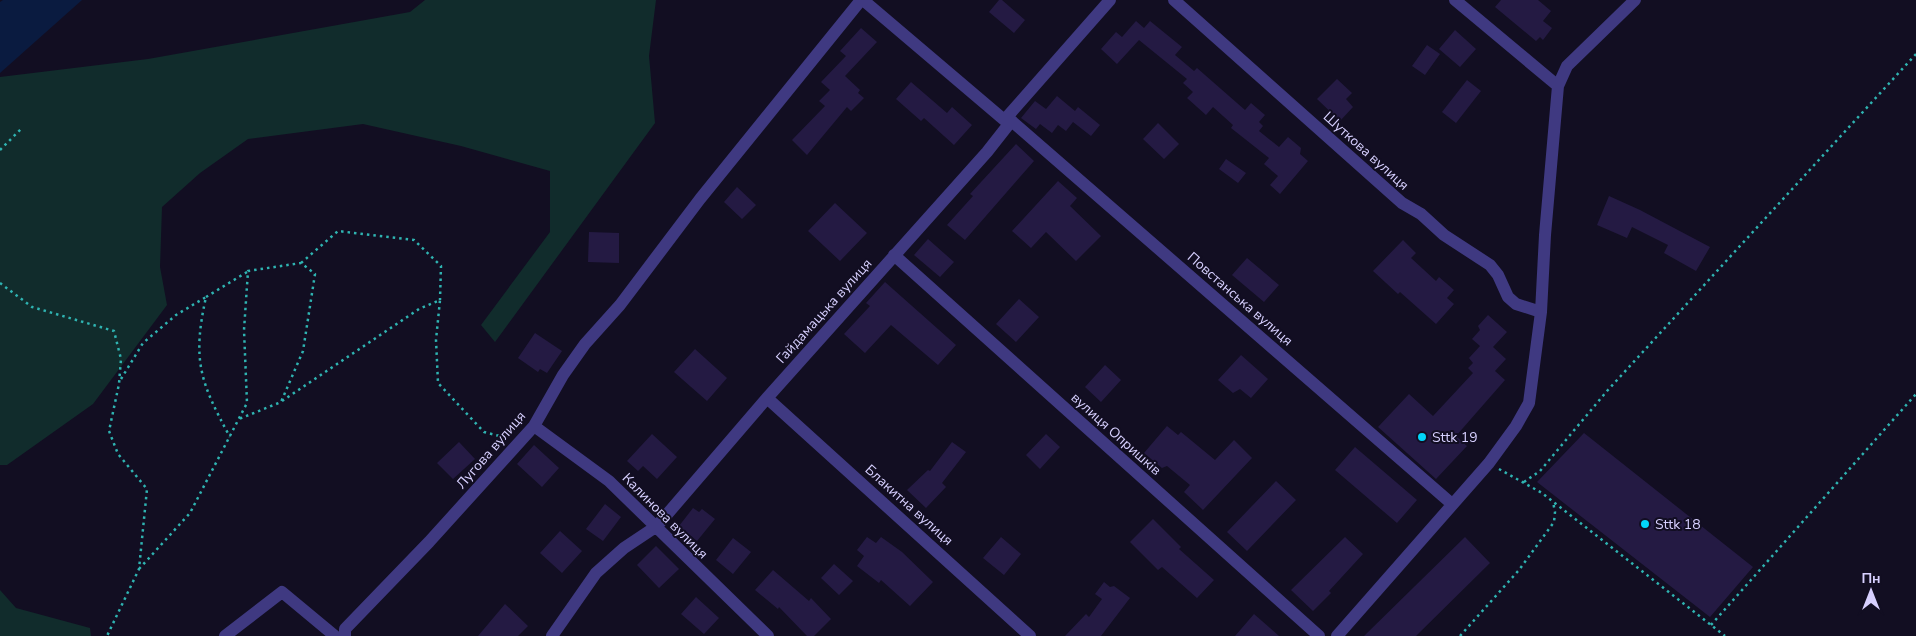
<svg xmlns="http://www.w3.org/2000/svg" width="1916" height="636" viewBox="0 0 1916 636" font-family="'Nunito Sans',sans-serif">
	<rect width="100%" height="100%" fill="#120e22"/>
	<path fill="#112c2c" d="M425,0H656L649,56L655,123L495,342L481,325L550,232V171L461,146L363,124L248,139L200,173L162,207L160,267L167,305L93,404L7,465H0V77L148,59L410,12Z
		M0,590L16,608L90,628L91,636H0Z"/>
	<path fill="#0a1b40" d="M3,0H82L0,73V2Z"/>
	<path fill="#241a43" d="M999,0H1002L1025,20L1014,33L989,12Z
		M1501,0H1538L1551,11L1543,21L1552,28L1543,40L1540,37L1536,41L1495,7Z
		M1136,21L1144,28L1150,21L1182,47L1175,55L1194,71L1197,68L1245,110L1251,103L1265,115L1259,122L1263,126L1259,131L1279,147L1288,137L1301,148L1300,154L1308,161L1280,194L1270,185L1278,176L1264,164L1269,158L1231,128L1233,125L1213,107L1206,115L1187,98L1193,92L1183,83L1187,79L1139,40L1117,64L1101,49L1116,32L1122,37Z
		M861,28L877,42L845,76L860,90L858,93L864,98L851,111L847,107L807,155L792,140L825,106L819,101L830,90L821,82L846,56L840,51Z
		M1455,30L1476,49L1460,67L1439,49Z
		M1427,45L1440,54L1425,75L1412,66Z
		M1337,79L1352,93L1346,99L1353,107L1340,121L1317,99Z
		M1467,80L1481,91L1456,123L1442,112Z
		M911,82L947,113L952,107L972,125L954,145L924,118L921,121L896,99Z
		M1057,96L1075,111L1078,107L1100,125L1091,136L1073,122L1066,131L1058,125L1052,133L1040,124L1036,129L1021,118L1035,101L1046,109Z
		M1158,123L1179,144L1164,159L1143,139Z
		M1016,144L1034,161L965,240L947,225L973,196L970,194Z
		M1226,159L1246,173L1238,183L1219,169Z
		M1058,181L1077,198L1070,206L1101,236L1076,261L1046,232L1031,248L1012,231Z
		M737,187L756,205L742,219L724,202Z
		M1609,196L1640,210L1710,247L1696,271L1664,253L1668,245L1632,227L1627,238L1597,225Z
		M835,203L867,233L840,261L808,231Z
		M589,232L619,233V263L588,262Z
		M928,239L954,262L940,277L914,255Z
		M1403,240L1416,253L1411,258L1436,281L1439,277L1454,290L1447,298L1454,304L1436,324L1400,292L1398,294L1373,271Z
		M1247,258L1279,285L1264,302L1232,275Z
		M885,282L956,345L938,365L891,325L865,353L844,334L870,306L866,303Z
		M1019,299L1039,317L1016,342L996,324Z
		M1488,315L1507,332L1493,347L1506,359L1495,371L1505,380L1456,436L1467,446L1436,479L1378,427L1409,394L1433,416L1473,373L1468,368L1473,363L1469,358L1480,346L1472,339L1480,330L1478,326Z
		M535,333L562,351L547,373L540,369L538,372L518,358Z
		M695,349L727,378L707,401L674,372Z
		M1241,355L1268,379L1251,398L1240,389L1233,393L1218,380Z
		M1105,365L1121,380L1101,402L1085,387Z
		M1167,426L1178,435L1181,432L1215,460L1234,440L1252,458L1203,510L1184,492L1190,485L1167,466L1162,468L1144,453Z
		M1584,433L1753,567L1710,617L1537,482Z
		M652,434L677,457L657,479L643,466L638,471L627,461Z
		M1046,434L1060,447L1040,469L1026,455Z
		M459,442L475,459L453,479L437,463Z
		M952,442L966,452L942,483L946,487L926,508L907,490L928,470L930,471Z
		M534,445L559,468L542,487L517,464Z
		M1355,447L1417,500L1397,523L1335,470Z
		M1276,481L1296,500L1247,551L1227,532Z
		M605,504L621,517L603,541L586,529Z
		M693,508L699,512L702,509L715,519L697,541L679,526Z
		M1153,519L1181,547L1179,549L1214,580L1197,598L1162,567L1158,570L1130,542Z
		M560,531L582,551L562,573L540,553Z
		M867,537L876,543L881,537L902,552L933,582L910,606L881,580L879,583L857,566L864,556L857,550Z
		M1001,537L1021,554L1004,575L983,558Z
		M1345,537L1363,554L1329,591L1331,593L1313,611L1291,590Z
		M1465,537L1490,563L1416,636H1364Z
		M733,538L751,552L733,574L716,560Z
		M656,546L679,569L659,588L637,565Z
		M834,564L853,581L839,595L821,578Z
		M773,570L809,601L811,598L831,619L814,636H807L779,607L778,609L755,590Z
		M1104,582L1110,587L1114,586L1130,598L1101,636H1065L1086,614L1089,617L1102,599L1095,594Z
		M696,597L719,618L704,634L681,614Z
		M505,604L528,626L518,636H478Z
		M1254,614L1279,636H1235Z"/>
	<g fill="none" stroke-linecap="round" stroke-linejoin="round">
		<path stroke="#2fb3b1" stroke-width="2.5" stroke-dasharray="2.5 4" stroke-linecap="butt" d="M0,150L21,129
			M301,263L338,231L414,240L441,266L440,300
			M0,283L32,307L114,331L121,359L119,384L109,431L118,454L147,489L139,569L107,636
			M206,297L247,272
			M121,379L143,343L176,315L206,297C192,360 200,382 230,437
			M282,401L419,309L440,300L436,340L438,383L484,432L507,438
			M1499,469L1542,493L1725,636
			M1524,482L1540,471L1607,391L1916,54
			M139,569L190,513L247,403L244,330L248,271L301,263L315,274L303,351L281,402L239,419
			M1711,625L1916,394
			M1460,636L1519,570L1554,522L1555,512L1553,502"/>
		<path stroke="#3f3981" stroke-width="12" d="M863,0L1009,124
			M1174,0L1402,203L1421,214L1444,235L1490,265L1498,275L1508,297L1516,304L1541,312
			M1455,0L1558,86
			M1007,117L1452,504
			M894,255L1319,636
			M767,398L1030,636
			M534,426L609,481L768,636
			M225,636L282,592L335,636
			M345,636V629L429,542L534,426L563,375L585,344L620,305L700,199L861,0
			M552,636L596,573L624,548L657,526L767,398L987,152L1009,124L1007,117L1110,0
			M1337,636L1489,463L1516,426L1529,403L1541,312L1545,235L1558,86L1567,66L1635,0"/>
	</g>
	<g fill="#02d5f9" stroke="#120e22" stroke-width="2">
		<circle cx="1422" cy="437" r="5"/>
		<circle cx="1645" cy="524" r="5"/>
	</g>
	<g text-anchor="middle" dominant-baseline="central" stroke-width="4" stroke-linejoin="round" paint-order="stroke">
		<g font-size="14" fill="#d7d0ff" stroke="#120e22">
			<text transform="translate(1366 151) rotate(42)">Шуткова вулиця</text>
			<text transform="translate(1240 299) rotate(41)">Повстанська вулиця</text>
			<text transform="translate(824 311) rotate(-48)">Гайдамацька вулиця</text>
			<text transform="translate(1116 434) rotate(42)">вулиця Опришків</text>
			<text transform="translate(491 450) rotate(-49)">Лугова вулиця</text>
			<text transform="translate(909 505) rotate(42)">Блакитна вулиця</text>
			<text transform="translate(665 516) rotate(45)">Калинова вулиця</text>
		</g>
		<g font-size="14" fill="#d7d0ff" stroke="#120e22" text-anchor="start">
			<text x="1432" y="437">Sttk 19</text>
			<text x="1655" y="524">Sttk 18</text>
		</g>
	</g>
	<g transform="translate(1871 591)" stroke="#120e22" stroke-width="4" paint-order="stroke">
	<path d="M0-4L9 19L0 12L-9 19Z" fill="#d7d0ff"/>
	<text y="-8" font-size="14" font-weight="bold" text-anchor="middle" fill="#d7d0ff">Пн</text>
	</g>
</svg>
